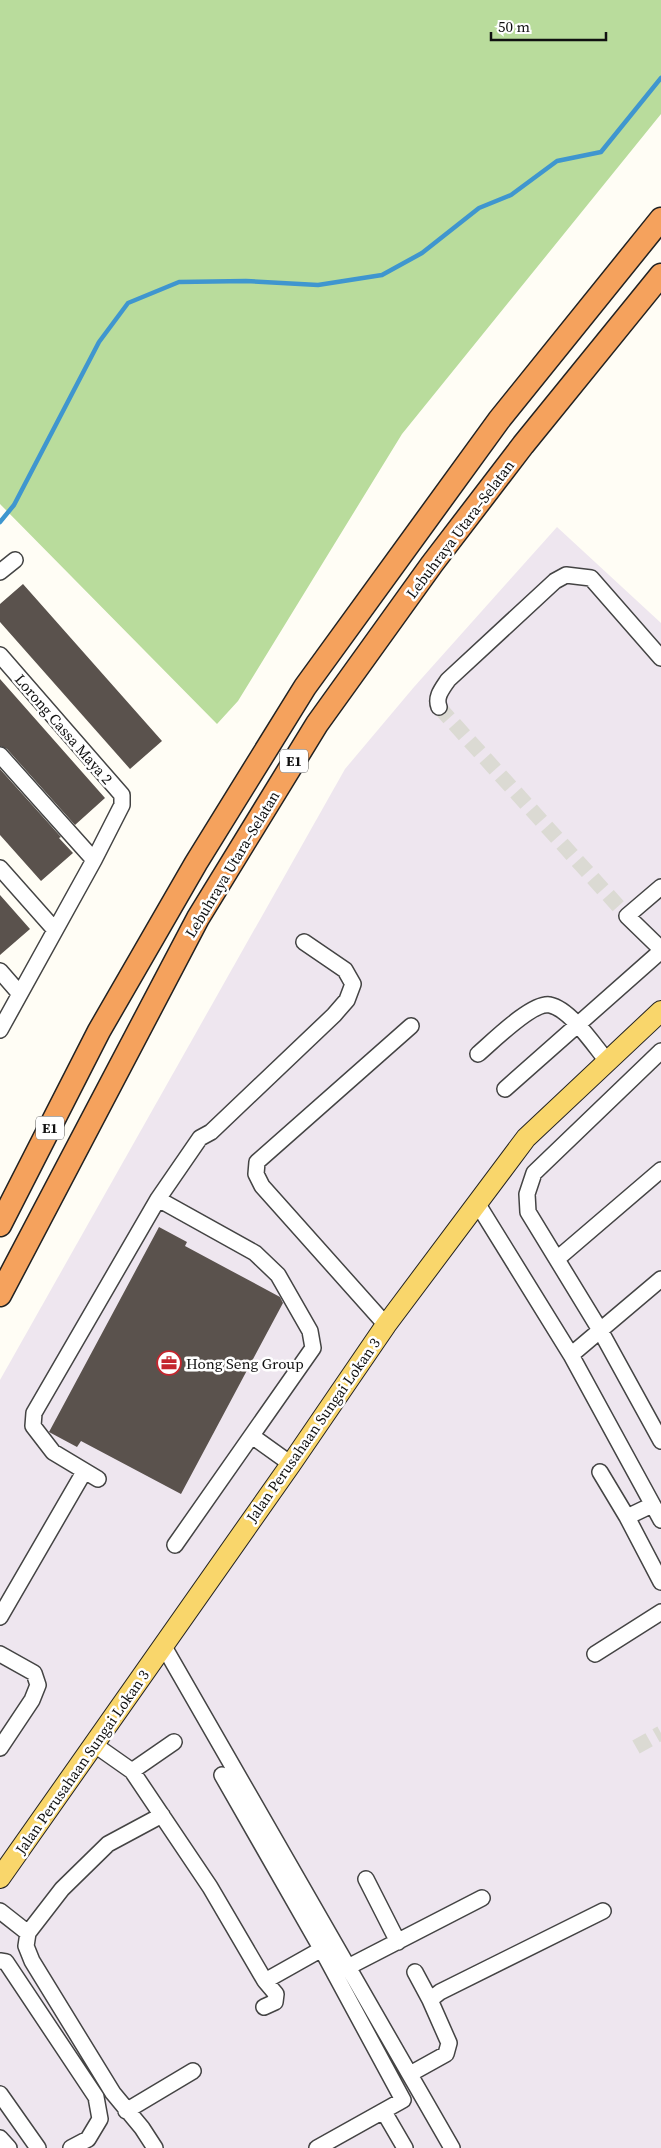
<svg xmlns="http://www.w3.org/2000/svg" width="661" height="2148" viewBox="0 0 661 2148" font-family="'Source Serif 4',serif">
	<rect width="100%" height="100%" fill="#fffdf5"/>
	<path fill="#eee6ef" d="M557,527L661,623V2148H0V1380L345,769L414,687Z"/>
	<path fill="#b9dc9c" d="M0,0H661V114L402,434L238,701L217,724L0,504Z"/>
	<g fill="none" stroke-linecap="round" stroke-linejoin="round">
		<path stroke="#3f96cf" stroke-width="4.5" d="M0,522L14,505L99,342L128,303L179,282L246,281L318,285L382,275L422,253L479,208L511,195L557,161L601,152L661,78"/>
	</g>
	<path fill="#5a524d" d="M23,584L162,741L130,769L0,622V604Z
		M0,679L105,798L75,825L7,749L0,746Z
		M0,769L61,837L59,838L73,853L41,881L0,835Z
		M0,895L30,929L0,955Z
		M159,1227L187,1242L185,1246L280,1297L283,1303L181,1494L81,1441L77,1447L49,1432Z"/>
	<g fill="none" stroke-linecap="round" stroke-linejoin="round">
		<path stroke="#dbdad3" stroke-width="15" stroke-dasharray="15 8" stroke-linecap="butt" d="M439,707L627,916
			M636,1747L661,1733"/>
		<g stroke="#444" stroke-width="18">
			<path id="minor" d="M0,572L15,560
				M0,655L122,795V805L94,860L0,1030
				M439,707C435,697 442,689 448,680L555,581L566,575L591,578L661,658
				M0,755L94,860
				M0,868L55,930
				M661,887L627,916L661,949
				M0,971L20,994
				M661,1051L534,1173L527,1194L528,1212L600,1330L661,1441
				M478,1054C491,1043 533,1001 550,1005C570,1009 594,1045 607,1061
				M505,1089L661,951
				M158,1199L255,1253L278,1275L310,1331L313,1348L175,1545
				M477,1203L571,1355L661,1520
				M557,1259L661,1170
				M386,1325L262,1186L256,1174L257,1162L411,1026
				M571,1355L661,1279
				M252,1436L291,1464
				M600,1472L627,1517
				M98,1479L53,1452L33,1426L34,1413L158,1199L200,1138L211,1132L334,1015L347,1000L353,984L345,970L304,942
				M652,1505L627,1517L661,1582
				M0,1617L84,1472
				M163,1645L452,2148
				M0,1654L34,1673L38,1685L32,1700L0,1748
				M595,1654L661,1612
				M95,1745L132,1771L210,1887L265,1981L329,1945
				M132,1771L174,1742
				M222,1775L322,1950L403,2100L317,2148
				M366,1879L398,1942
				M0,1911L28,1933L26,1946L32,1961L113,2093L142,2128L155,2148
				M28,1933L62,1889L108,1844L162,1815
				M0,1961L6,1962L96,2097L100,2119L88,2139L71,2148
				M348,1967L482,1898
				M415,1972L430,2000
				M264,2007L275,2002L276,1994L265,1981
				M410,2074L446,2054L449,2043L430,2000L440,1992L603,1911
				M0,2094L38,2148
				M126,2111L193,2071
				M384,2112L405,2148
				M0,2138L9,2148"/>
		</g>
		<g stroke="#222" stroke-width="22">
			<path id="major" d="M0,1878L291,1464L386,1325L526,1138L661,1011"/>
		</g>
		<g stroke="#222" stroke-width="25">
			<path id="highway" d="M0,1225L99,1031L196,863L305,687L499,420L661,219
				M0,1295L198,918L317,724L432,564L523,445L661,275"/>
		</g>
		<use href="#minor" stroke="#fff" stroke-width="15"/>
		<use href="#major" stroke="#f9d66b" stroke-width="20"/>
		<use href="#highway" stroke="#f5a25d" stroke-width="22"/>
	</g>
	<defs>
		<g id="office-ring" transform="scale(1.25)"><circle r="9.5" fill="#fff" stroke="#c4262e" stroke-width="1.5"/><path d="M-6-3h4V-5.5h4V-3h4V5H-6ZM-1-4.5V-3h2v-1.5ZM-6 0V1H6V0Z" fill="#c4262e"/></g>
	</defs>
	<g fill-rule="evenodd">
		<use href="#office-ring" x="169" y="1363"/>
	</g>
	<g text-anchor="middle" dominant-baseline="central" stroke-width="5" stroke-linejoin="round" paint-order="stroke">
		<g fill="#fff" stroke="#585858" stroke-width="1">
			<rect x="280" y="749.5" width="28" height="23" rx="4"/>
			<rect x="36" y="1116.5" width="28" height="23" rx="4"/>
		</g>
		<g font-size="14" font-weight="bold" fill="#111">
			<text x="294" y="761">E1</text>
			<text x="50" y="1128">E1</text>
		</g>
		<g font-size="15" fill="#111" stroke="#fff">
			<text transform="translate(460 529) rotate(-53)">Lebuhraya Utara–Selatan</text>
			<text transform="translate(64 729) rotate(49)">Lorong Cassa Maya 2</text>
			<text transform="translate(232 864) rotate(-59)">Lebuhraya Utara–Selatan</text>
			<text transform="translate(313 1430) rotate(-55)">Jalan Perusahaan Sungai Lokan 3</text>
			<text transform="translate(82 1762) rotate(-55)">Jalan Perusahaan Sungai Lokan 3</text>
		</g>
		<g font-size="15" fill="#111" stroke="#fff" text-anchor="start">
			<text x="186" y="1363">Hong Seng Group</text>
		</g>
	</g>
	<path d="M491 32v8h115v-8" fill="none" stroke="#111111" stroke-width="2.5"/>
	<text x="498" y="32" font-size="15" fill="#111111" stroke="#ffffff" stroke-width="4" paint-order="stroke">50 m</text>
</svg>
